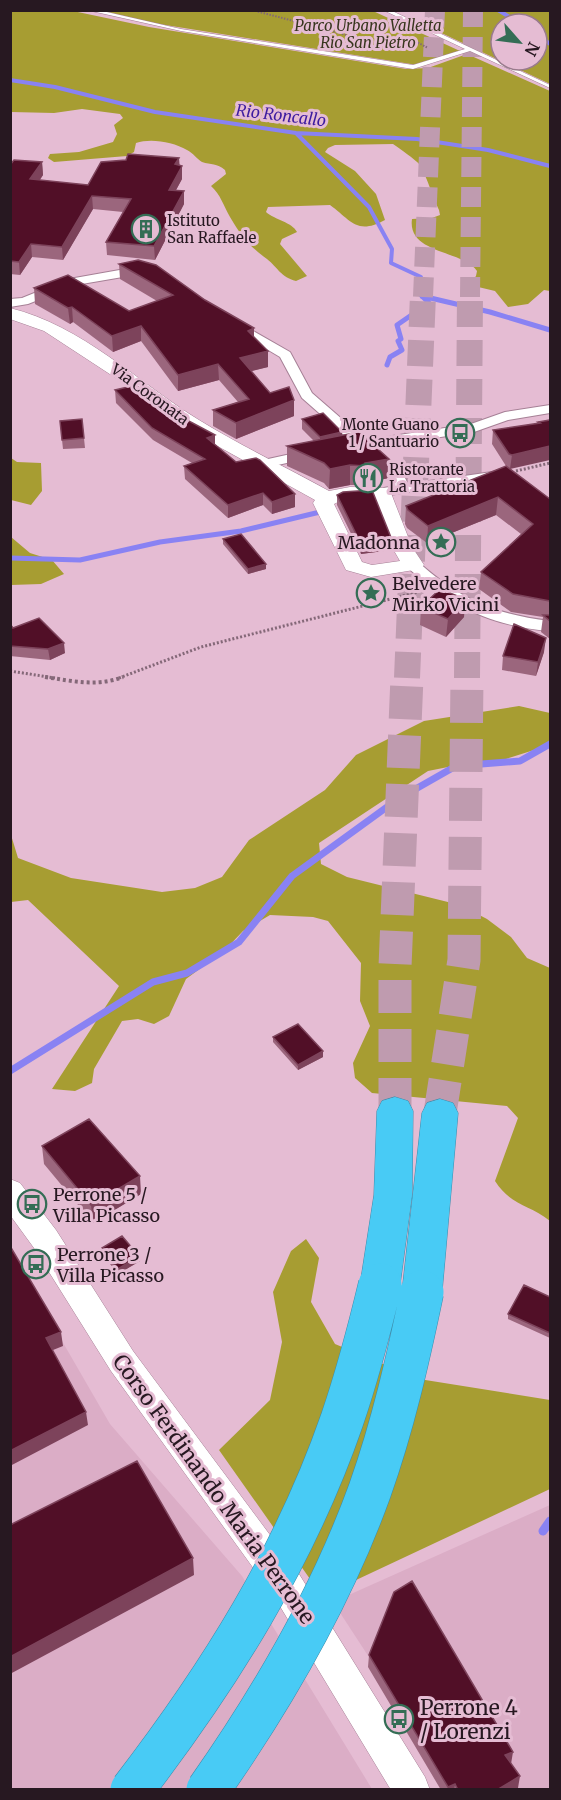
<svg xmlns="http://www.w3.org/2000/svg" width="561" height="1800" viewBox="0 0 561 1800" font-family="Merriweather,serif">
	<rect width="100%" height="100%" fill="#e5bcd3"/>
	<path fill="#dbadc6" d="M10,1251L110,1424L242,1576L372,1789H11Z
		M550,1505V1789H455L333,1602Z"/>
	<path fill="#a79d32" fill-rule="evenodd" d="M47,10L55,12L73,11L149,27L406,69L428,68L467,54L550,91V291L544,290L528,304L508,307L495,291L474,286L472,281L476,276L477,271C463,250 407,254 412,219L432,218L440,215L439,210C434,199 425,173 420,165C415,159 400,149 393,144L335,145L328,148L325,152L355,171L376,194L385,220C356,236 350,219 330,205L268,207L266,212C275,220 292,222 297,232L282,239L280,244L307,276L296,281C281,277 278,268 267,259C249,246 242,237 230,217C223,205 221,195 211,186L226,174L225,170C217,163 211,165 202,162C197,159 193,153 187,150C173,142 151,138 136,143L134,152L127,156L54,162L48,158L50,154L79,152L113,142L117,134L114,125L123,118L120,114L82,109L54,113L11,112V11Z
		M98,11H373L460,51L417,65L159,24Z
		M423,11H550V84L418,22L431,15ZM501,24H537V60H501Z
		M11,458L17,462L41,463L42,491L31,505L11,500Z
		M11,537L30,553L52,560L64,574L41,584L11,585Z
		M519,706L550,713V745L490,764L458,765L428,771L319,843L321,864L347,877L460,905L487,919L511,937L527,958L550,968V1221C529,1204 511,1206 495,1181L518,1118L507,1106L372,1093L355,1078L353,1063L370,1026L360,1001L361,963L328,921L313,917L270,915L243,931L224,951L186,979L169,1016L154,1024L138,1019L122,1021L94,1069L92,1083L75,1091L52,1089L119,986L28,900L11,902V835L18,858L71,878L162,892L195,888L222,877L249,840L325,790L356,755L424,721Z
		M306,1239L319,1258L311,1302L335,1344L419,1379L550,1400V1489L322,1596L219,1450L270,1400L282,1342L273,1292L291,1251Z"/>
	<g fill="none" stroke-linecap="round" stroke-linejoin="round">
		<path stroke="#8982f3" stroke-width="4" d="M498,10L521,24
			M537,34L550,44
			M10,80L55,87L155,112L296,133L417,139L488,150L550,166
			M296,133L369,207L392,249L391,263L421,277L422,297
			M422,296L426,297"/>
		<path stroke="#8982f3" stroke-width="5" d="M422,296L490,312L550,330
			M387,365L390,357L402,350L398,341L401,339L397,325L429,303L421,295
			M10,558L80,560L160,542L241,531L320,512"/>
		<path stroke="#8982f3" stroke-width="7" d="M10,1071L153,982L187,973L239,942L292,876L398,799L456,766L520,761L550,744"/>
		<path stroke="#8982f3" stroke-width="9" d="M543,1531L550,1521"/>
		<path stroke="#bf9baf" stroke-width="20" stroke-dasharray="20 10" stroke-linecap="butt" d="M423,297L435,10
			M470,297L473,10"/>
		<path stroke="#bf9baf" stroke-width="26" stroke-dasharray="26 13" stroke-linecap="butt" d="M407,678L423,295
			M467,678L470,295"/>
		<path stroke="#bf9baf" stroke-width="33" stroke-dasharray="33 16" stroke-linecap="butt" d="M395,1111V967L407,677
			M440,1113L464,960L467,677"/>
		<g stroke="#a68096" stroke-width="1">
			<path id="lane" d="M87,10H98L181,29L413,65L465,49L383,10H390L550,85V88L470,51L413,69L181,31Z"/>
		</g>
		<g stroke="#a68096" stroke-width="2">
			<path id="street" d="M142,266L146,267V273L76,285L28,304L10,307V299L22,298L69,279Z
				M234,320L290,352L312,393L366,440L471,424L505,412L550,405V413L508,420L474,432L374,447L402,472L408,484L499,471L506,475L499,479L389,495L384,494L382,491L384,488L394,486L392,478L360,449H349L347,446L352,442L302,398L280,357L230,327L228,324Z
				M309,450L314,451L316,454L314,457L264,468L257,464L259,461Z
				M413,561L418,562C461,600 494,614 550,621V631C492,626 452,607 408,568L406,565Z"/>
		</g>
		<g stroke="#a68096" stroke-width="1">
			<path id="secondary" d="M10,308C83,326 137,382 199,420C241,446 286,467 329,491L350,487L389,488L412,547L424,565L420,569L371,577L346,570L313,503L315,500L185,428L125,384L44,331L10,319ZM374,498L392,547L400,561L372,565L362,562L334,504L342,500Z
				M10,1179L20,1183L56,1230L133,1351L299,1574L425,1777L430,1790H391L275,1598L111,1371L34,1248L10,1215Z"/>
		</g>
		<g stroke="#3c8cab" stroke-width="1">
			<path id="highway" d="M395,1097L408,1101L413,1111L412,1195L400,1285L394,1297L380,1302L366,1297L360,1285L374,1195L377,1111L382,1101Z
				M440,1099L453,1103L458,1113L442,1292L436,1304L422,1309L408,1304L402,1292L422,1113L427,1103Z"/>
		</g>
		<path stroke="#846878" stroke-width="2" stroke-dasharray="1.5 1.5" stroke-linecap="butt" d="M252,10L396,48L411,39L428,48"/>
		<path stroke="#846878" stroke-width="3" stroke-dasharray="2 2" stroke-linecap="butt" d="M516,471L550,463
			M10,671L55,678
			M119,678L201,647L418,592"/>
		<path stroke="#846878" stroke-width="4" stroke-dasharray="3 3" stroke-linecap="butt" d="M45,677C73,681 96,687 123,677"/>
		<use href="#lane" fill="#fff" fill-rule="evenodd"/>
		<use href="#street" fill="#fff" fill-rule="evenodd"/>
		<use href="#secondary" fill="#fff" fill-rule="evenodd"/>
		<use href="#highway" fill="#48cbf5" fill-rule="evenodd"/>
		<g stroke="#3c8cab" stroke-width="44" stroke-linecap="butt">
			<path id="highway-bridge" d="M132,1790C219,1677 295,1556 342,1420C357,1376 369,1331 380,1285
				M208,1790C274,1696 331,1598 370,1490C393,1425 408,1359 422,1292"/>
		</g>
		<use href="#highway-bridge" stroke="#48cbf5" stroke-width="43"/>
	</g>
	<path fill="#9b667d" d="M42,162L43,175L40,180L88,185L180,165L182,166V179L176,190L184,191V204L155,260L107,255L106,242L123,212L93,209L63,260L32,257L20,275L10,274V165Z
		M119,264L254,337L268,351V367L251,371L270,393L294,400V416L236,439L213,426V410L238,402L219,380L178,391L141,341L113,352L73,322L70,324L35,304L34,288L129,311L157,301L120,279Z
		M115,390L172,420L215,435V445L236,462L295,494V507L272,514L263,505L228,518L185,479L184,466L192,463L153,440L116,403Z
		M82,419L85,448L63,449L60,421Z
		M302,419L342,432V436L389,459V478L365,483V485H350L329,489L324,483L287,466V446L314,441L302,429Z
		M550,420L510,469L550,499V639L541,632L543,617L511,612L479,589L481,572L521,534L496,515L427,543L407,528L405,524L406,506L506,466L492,444L493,430L538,424V422Z
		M337,495L391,550L361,554L337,505Z
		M223,539L266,564V569L248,574L223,544Z
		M465,599L464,617L446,637L420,625L421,607Z
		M10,624L13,628L65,653L50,660L10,656Z
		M544,652L536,676L502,670L503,656Z
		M273,1037L323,1057L298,1070L273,1042Z
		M42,1146L141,1194L93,1223L44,1164Z
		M102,1248L139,1256L140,1261L118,1274L102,1254Z
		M550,1297V1338L508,1319V1314Z
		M369,1655L511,1763L518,1788L515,1790H441L368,1667Z"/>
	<path fill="#7d435b" d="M179,158L180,170L182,166V179L169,203V190L175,164Z
		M42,162L43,175L31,192L30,179Z
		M184,191V204L155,260L154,246Z
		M92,196L93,209L63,260L62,247Z
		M31,244L32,257L20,275L19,262Z
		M72,307L73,322L70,324L68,308Z
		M141,326V341L113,352L112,336Z
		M254,328V344L248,331Z
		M268,351V367L240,374V358Z
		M218,364L219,380L178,391V375Z
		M294,400V416L236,439V423Z
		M342,432V442L320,446V437Z
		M215,435V447L207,438Z
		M550,446V460L510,469L512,455Z
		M389,459V478L365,483L366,466L365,463Z
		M350,465V485L329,489L330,469Z
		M263,493V505L228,518V505Z
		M295,494V507L272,514V502Z
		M498,497L496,515L427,543L428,526Z
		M392,540L391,550L361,554V544Z
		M266,564V569L248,574V569Z
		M465,599L464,617L446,637L448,619Z
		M546,638L544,652L536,676L538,662Z
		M64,643L65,653L50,660L48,649Z
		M323,1051V1057L298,1070V1065Z
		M140,1176L141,1194L93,1223L91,1205Z
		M139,1256L140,1261L118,1274V1269Z
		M61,1332L63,1346L48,1352L46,1338Z
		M86,1412L88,1425L10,1466V1451Z
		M193,1558L194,1575L10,1674V1657Z
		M513,1752L511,1764L505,1755Z
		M520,1776L518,1788L515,1790H497Z
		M455,1784L454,1790H448V1787Z"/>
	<path fill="#510f27" stroke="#7d435b" stroke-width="1.5" d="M128,154L179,158L175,164L182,166L169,190L184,191L154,246L106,242L131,199L92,196L62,247L31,244L19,262L10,261V165L14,160L42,162L30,179L88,185L101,162L126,160Z
		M138,260L156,265L205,300L254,328L248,331L268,351L240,358L270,393L289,387L294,400L236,423L213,410L249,399L218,364L178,375L141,326L112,336L72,307L68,308L34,288L68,275L129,311L173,295L119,264Z
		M136,385L172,420L174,419L182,423L189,421L215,435L207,438L236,462L256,458L260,460L295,494L272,502L263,493L228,505L184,466L205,459L152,428L115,390Z
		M323,413L342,432L320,437L302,419Z
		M82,419L84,438L62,440L60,421Z
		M550,420V446L512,455L509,454L493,430L540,423L538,422Z
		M359,432L389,459L365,463L366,466L350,465L330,469L324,463L287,446Z
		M506,466L550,499V601L513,594L481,572L533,524L498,497L428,526L408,510L406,506Z
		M372,490L392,540L361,544L337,495L343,492Z
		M241,534L266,564L248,569L223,539Z
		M440,589L465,599L448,619L421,607Z
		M543,615H550V621Z
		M39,618L64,643L48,649L10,646V624L13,628Z
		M514,624L546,638L538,662L503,656Z
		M298,1024L323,1051L298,1065L273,1037Z
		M89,1119L140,1176L91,1205L42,1146Z
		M122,1236L139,1256L118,1269L102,1248Z
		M10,1246L61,1332L46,1338L86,1412L10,1451Z
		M524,1285L550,1297V1333L508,1314Z
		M137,1461L193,1558L10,1657V1525Z
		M412,1581L513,1752L505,1755L520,1776L497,1790H458L455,1784L448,1787L369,1655L394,1592Z"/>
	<defs>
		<g id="building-ring" transform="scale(1.5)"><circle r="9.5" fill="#e5bcd3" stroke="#346d55" stroke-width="1.5"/><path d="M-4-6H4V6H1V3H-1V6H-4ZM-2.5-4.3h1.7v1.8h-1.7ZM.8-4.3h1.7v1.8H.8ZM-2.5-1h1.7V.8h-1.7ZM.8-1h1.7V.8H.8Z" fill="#346d55"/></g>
		<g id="bus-ring" transform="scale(1.5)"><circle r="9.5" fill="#e5bcd3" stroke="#346d55" stroke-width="1.5"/><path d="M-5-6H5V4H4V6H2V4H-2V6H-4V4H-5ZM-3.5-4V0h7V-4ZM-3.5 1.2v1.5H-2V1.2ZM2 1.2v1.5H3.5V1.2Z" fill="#346d55"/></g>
		<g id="restaurant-ring" transform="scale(1.5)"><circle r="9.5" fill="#e5bcd3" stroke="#346d55" stroke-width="1.5"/><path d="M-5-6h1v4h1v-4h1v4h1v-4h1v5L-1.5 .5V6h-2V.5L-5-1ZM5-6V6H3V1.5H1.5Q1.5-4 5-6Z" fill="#346d55"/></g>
		<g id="sight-ring" transform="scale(1.5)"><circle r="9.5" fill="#e5bcd3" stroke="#346d55" stroke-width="1.5"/><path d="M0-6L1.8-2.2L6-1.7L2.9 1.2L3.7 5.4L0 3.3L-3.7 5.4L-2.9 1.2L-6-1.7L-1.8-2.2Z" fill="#346d55"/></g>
	</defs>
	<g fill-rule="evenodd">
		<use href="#building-ring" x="146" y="229"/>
		<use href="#bus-ring" x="460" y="433"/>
		<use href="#restaurant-ring" x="368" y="478"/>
		<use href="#sight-ring" x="441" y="542"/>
		<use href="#sight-ring" x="371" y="593"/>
		<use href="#bus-ring" x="32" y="1204"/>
		<use href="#bus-ring" x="36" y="1264"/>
		<use href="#bus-ring" x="399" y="1719"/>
	</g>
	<g text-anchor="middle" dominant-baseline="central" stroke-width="6" stroke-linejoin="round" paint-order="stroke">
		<g font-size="15" font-style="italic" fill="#38361e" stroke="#e5bcd3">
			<text x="368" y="25">Parco Urbano Valletta<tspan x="368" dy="17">Rio San Pietro</tspan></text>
		</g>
		<g font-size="15" fill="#271821" stroke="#e5bcd3" text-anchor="start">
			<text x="167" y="220">Istituto<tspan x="167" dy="17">San Raffaele</tspan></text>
			<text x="439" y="424" text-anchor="end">Monte Guano<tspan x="439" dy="17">1 / Santuario</tspan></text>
			<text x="389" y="469">Ristorante<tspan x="389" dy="17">La Trattoria</tspan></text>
		</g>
		<g font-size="15" fill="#271821" stroke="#e5bcd3">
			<text transform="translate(150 394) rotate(36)">Via Coronata</text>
		</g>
		<g font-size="16" font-style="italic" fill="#3d1ba0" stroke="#e5bcd3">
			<text transform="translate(281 115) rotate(7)">Rio Roncallo</text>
		</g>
		<g font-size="18" fill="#271821" stroke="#e5bcd3" text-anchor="start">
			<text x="420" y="542" text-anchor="end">Madonna</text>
			<text x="392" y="583">Belvedere<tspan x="392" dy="21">Mirko Vicini</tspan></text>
			<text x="53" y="1194">Perrone 5 /<tspan x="53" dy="21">Villa Picasso</tspan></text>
			<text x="57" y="1254">Perrone 3 /<tspan x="57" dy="21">Villa Picasso</tspan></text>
		</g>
		<g font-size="21" fill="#271821" stroke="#e5bcd3">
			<text transform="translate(214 1489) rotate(54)">Corso Ferdinando Maria Perrone</text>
		</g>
		<g font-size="21" fill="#271821" stroke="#e5bcd3" text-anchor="start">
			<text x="420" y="1707">Perrone 4<tspan x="420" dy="24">/ Lorenzi</tspan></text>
		</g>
	</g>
	<rect width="561" height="1800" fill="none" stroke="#271821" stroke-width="24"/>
	<g transform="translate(519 42) rotate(118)"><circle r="28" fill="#e5bcd3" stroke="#997a8c" stroke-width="1.5"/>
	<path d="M0-4.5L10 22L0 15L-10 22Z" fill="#346d55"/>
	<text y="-9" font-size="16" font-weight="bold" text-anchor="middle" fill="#271821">N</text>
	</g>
</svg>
